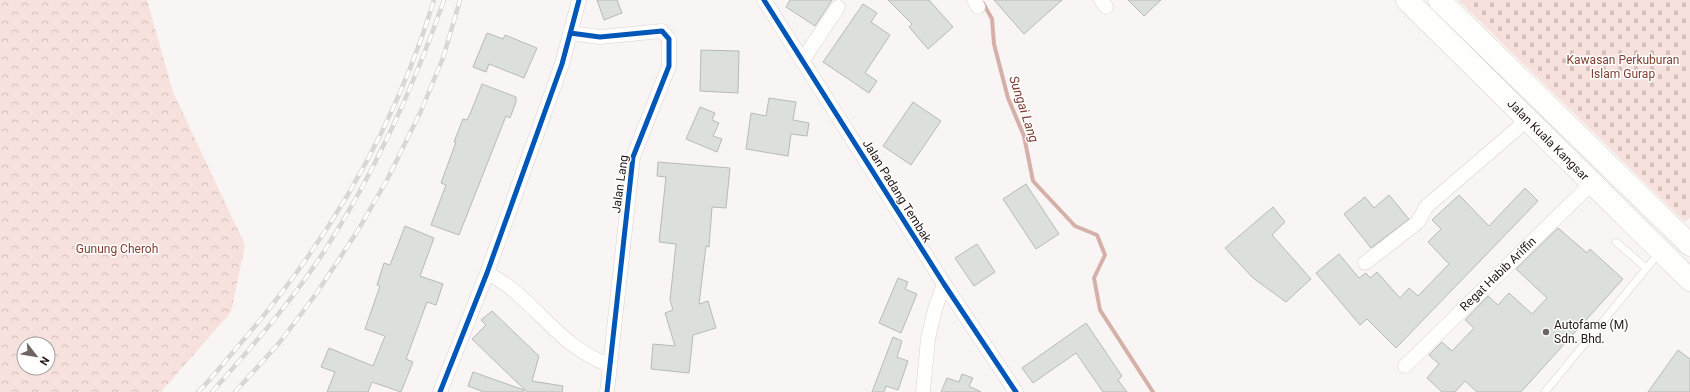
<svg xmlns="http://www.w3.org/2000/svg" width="1690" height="392" viewBox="0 0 1690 392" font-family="Roboto,sans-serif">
	<defs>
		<pattern id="forest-crowns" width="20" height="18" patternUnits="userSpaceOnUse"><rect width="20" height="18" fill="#f7e1dc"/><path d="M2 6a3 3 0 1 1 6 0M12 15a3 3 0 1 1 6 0" fill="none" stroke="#d3c0bc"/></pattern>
		<pattern id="cemetery-stones" width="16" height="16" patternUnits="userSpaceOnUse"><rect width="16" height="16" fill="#f7e1dc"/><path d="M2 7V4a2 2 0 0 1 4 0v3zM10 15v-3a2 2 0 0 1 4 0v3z" fill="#d3c0bc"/></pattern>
	</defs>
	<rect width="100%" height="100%" fill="#f9f5f4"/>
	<path fill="url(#forest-crowns)" fill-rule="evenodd" d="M0,0H147L173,92L245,245L231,312L161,392H0ZM24,344H48V368H24Z"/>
	<path fill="url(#cemetery-stones)" d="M1458,0H1690V218L1685,222Z"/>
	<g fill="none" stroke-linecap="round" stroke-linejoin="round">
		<path stroke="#d4b0a8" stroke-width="4" d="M983,3L992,19L994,44L1008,98L1024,136L1033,181L1075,226L1097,235L1105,255L1094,278L1100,310L1153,392"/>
	</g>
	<path fill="#dbe0dc" stroke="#b6bbb8" d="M597,0H617L622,13L604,20Z
		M790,0H832L815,26L786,7Z
		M888,0H929L953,27L928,49L909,27L912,24Z
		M994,0H1062L1024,34Z
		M1128,0H1161L1144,16Z
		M863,4L877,13L871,22L890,35L865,73L877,81L869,93L823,62Z
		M487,33L503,39L505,35L537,48L524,78L489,64L486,72L473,67Z
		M701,50L739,51L738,93L700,91Z
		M482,84L516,97V102L510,118L506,116L459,235L431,225L446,185L441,183L456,142H454L463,119L467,120L470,114Z
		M769,98L796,102L793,120L809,123L807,136L791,134L788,156L746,149L751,113L766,116Z
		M913,102L941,121L911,165L883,146Z
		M700,107L715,113L712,120L719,123L713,136L722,139L717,152L686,139Z
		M658,162L730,168L726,208L712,207L709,247L706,246L699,304L708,301L716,328L693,335L689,373L651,369L653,344L675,346L665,313L673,310L670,300L676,244L659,242L666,177L657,176Z
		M1026,184L1059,234L1036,249L1003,199Z
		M1525,188L1538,201L1396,348L1367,319L1360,325L1316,273L1339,254L1359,278L1366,273L1370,278L1377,272L1400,298L1409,288L1418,296L1449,264L1428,242L1441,229L1432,220L1459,195L1489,226Z
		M1389,195L1409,219L1371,248L1344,214L1365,197L1374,208Z
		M1273,207L1285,222L1272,235L1311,279L1286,302L1253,278L1225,248Z
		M405,226L434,238L420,276L443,284L436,305L427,302L406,359L413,362L401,392L372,382L368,392H327L335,372L321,367L329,348L373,366L385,336L365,329L380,286L377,285L384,263L390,265Z
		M1558,228L1587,253L1590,249L1623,279L1521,392H1477L1465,381L1455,392H1442L1427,378L1439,364L1429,355L1442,342L1452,351L1474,328L1465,320L1488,296L1498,305L1509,293L1532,314L1547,298L1516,269Z
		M977,244L995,272L974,286L955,258Z
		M898,278L908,282L905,289L917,294L901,333L879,323Z
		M492,311L539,356L532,381L563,386L562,392H527L472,339L486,325L481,320Z
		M1086,323L1122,376L1118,380L1127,392H1103L1076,353L1033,383L1022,368Z
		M893,337L902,341L897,357L908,361L898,390L886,386L884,392H872Z
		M1678,350L1690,359V392H1648Z
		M473,372L524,390V392H484L468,386Z
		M962,374L973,378L969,386L981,392H941L947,378L959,382Z"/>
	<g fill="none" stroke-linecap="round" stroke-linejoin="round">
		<g stroke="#d9d1cf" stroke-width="8">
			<path id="lane" d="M1616,242L1646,268
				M1545,392L1659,253"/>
		</g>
		<g stroke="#d9d1cf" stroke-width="15">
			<path id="street" d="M764,0L944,284L1016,392
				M974,0L978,7
				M1101,0L1106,7
				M570,33L600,37L662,31L669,39V66L633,157L607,392
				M802,61L838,7
				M1365,263L1418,222L1426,207L1527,120
				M487,273C496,278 505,283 513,290C547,318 565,348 609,365
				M1405,366L1592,183
				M440,392L487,273L562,64L579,0
				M923,392L928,339L935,309L944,284"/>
		</g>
		<g stroke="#d9d1cf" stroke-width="23">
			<path id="highway" d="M1407,0L1690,280
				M1439,0L1690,245"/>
		</g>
		<use href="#lane" stroke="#fefefd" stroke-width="7"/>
		<use href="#street" stroke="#fefefd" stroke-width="14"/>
		<use href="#highway" stroke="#fefefd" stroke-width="22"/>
		<g stroke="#d8d6d6" stroke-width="4.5">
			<path id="rail" d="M198,392C213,377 226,360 240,344C327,243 395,128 434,0
				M212,392C251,348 291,302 323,253C374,174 413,89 444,0
				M235,392L280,342L316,294L357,232L387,180L421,111L443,58L460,0"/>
		</g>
		<use href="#rail" stroke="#fff" stroke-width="3" stroke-dasharray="9" stroke-linecap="butt"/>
		<g stroke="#fff" stroke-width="8">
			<path id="cycleway" d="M764,0L944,284L1016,392
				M570,33L600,37L662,31L669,39V66L633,157L607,392
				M440,392L487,273L562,64L579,0"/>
		</g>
		<use href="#cycleway" stroke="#0057b8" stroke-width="5"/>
	</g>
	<circle fill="#6e6562" stroke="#fff" stroke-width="1.5" cx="1546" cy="332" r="4"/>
	<g text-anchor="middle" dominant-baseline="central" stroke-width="3" stroke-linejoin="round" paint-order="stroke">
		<g font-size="12" fill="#804033" stroke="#fff">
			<text x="1623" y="60">Kawasan Perkuburan<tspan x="1623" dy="14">Islam Gurap</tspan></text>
			<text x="117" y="249">Gunung Cheroh</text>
		</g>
		<g font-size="12" fill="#231714" stroke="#fff">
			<text transform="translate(1548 140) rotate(45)">Jalan Kuala Kangsar</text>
			<text transform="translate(620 184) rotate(-82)">Jalan Lang</text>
			<text transform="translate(897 191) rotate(58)">Jalan Padang Tembak</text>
			<text transform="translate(1498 274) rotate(-44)">Regat Habib Ariffin</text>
		</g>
		<g font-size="12" fill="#231714" stroke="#fff" text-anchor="start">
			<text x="1554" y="325">Autofame (M)<tspan x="1554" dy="14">Sdn. Bhd.</tspan></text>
		</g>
		<g font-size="13" font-style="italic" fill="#7c3c2f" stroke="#fff">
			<text transform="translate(1024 109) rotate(72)">Sungai Lang</text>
		</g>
	</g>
	<g transform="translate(36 356) rotate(121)"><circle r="19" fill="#ffffff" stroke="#a7a2a1"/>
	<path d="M0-3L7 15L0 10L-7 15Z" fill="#6e6562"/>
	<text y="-6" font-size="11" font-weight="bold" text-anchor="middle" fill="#231714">N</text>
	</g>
</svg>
